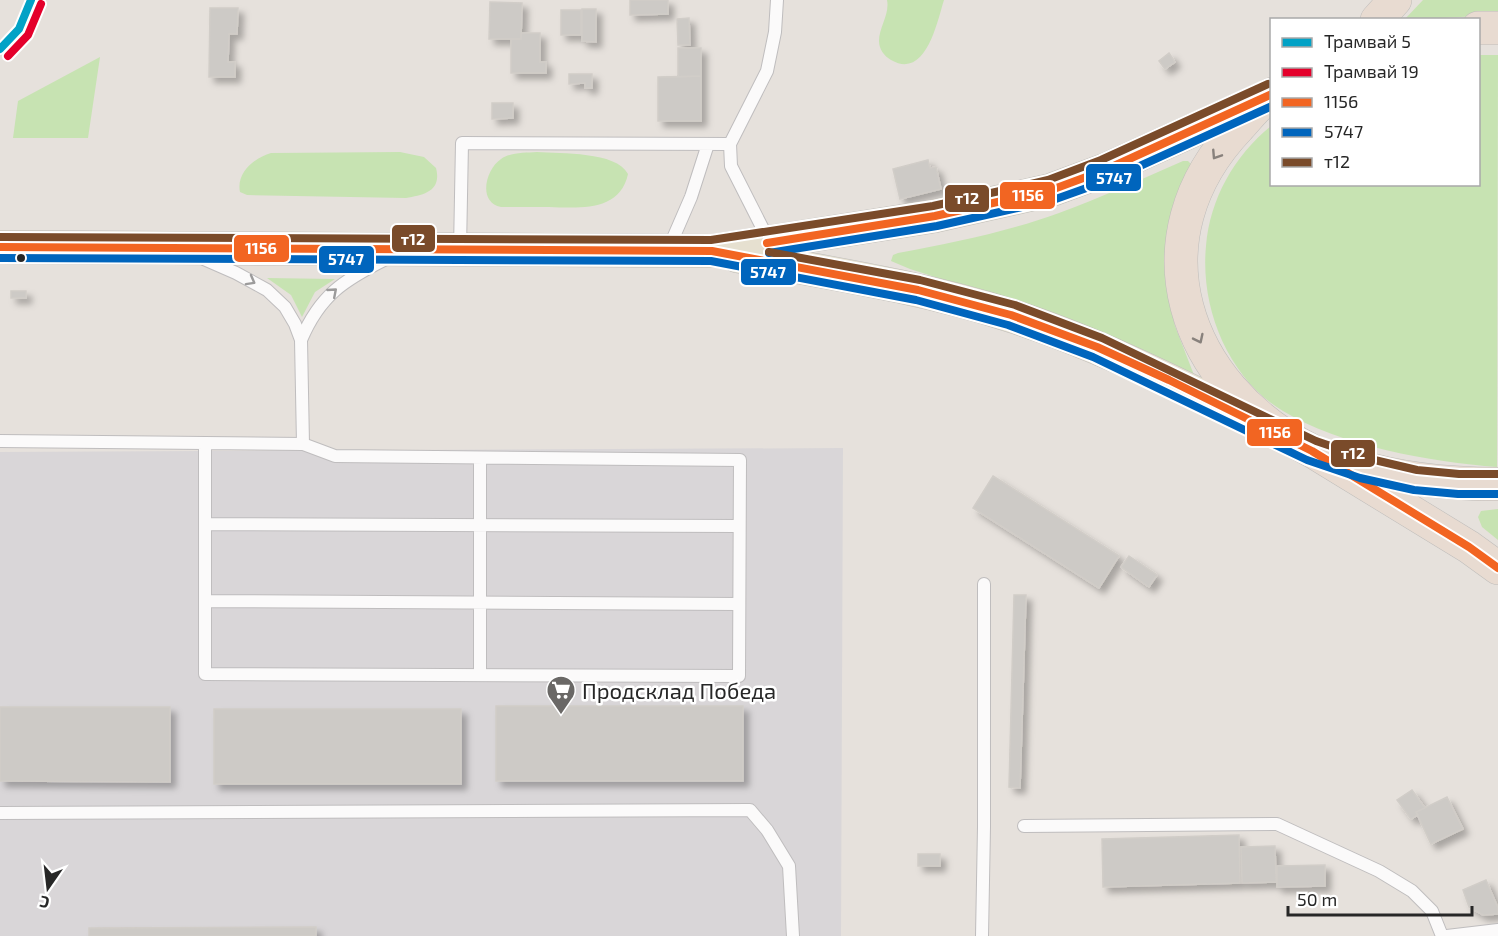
<svg xmlns="http://www.w3.org/2000/svg" width="1498" height="936" viewBox="0 0 1498 936" font-family="'Exo 2',sans-serif">
	<defs>
		<filter id="shadow"><feDropShadow dx="5.5" dy="5.5" stdDeviation="3" flood-color="#0004"/></filter>
	</defs>
	<rect width="100%" height="100%" fill="#e6e1dc"/>
	<path fill="#d9d6d8" d="M843,448L841,936H0V452Z"/>
	<path fill="#c7e3b2" d="M887,0H944C937,22 926,80 891,60C884,56 879,49 879,41C879,27 890,14 887,0Z
		M1423,0H1498V15L1404,20Z
		M1479,55H1498L1497,467C1431,462 1340,446 1283,411C1228,378 1200,308 1206,246C1210,199 1234,156 1271,126L1272,184H1478Z
		M100,57L88,138H13L18,101Z
		M400,152L424,157L436,168C442,191 424,195 406,198L247,195L240,192C236,173 254,158 271,153Z
		M537,152C561,154 616,151 628,174C620,212 579,208 549,207C533,207 517,207 501,207C477,202 486,169 501,159C511,152 525,153 537,152Z
		M1183,161H1188L1191,164L1190,170L1166,270L1169,299L1175,326L1194,375L985,293L910,269L891,261L893,255L898,253C952,243 1007,232 1059,213C1102,197 1142,179 1183,161Z
		M267,278L335,279L315,292L302,317L291,295Z
		M1498,509V540L1482,527L1478,517L1481,511Z"/>
	<path fill="#cdcac6" stroke="#d1cdc8" stroke-width="1.5" filter="url(#shadow)" d="M630,0H668V14L630,15Z
		M490,2L522,3L521,39H489Z
		M210,8H238L237,34H229L228,62H235V77H209Z
		M582,9H596V42L582,41Z
		M561,10H581V35H561Z
		M689,18L690,45H678L677,19Z
		M521,33H540V62H546V73H511V39H521Z
		M678,48H701V76L678,77Z
		M1169,53L1175,62L1165,69L1159,61Z
		M569,74H592V88H585V83L569,84Z
		M701,76V121H658V77Z
		M492,103H513V118L492,119Z
		M928,160L930,168L936,167L941,189L900,199L893,169Z
		M11,291H26V298H11Z
		M993,476L1119,556L1099,588L973,508Z
		M1129,556L1157,575L1149,587L1121,567Z
		M1014,595H1026L1020,788L1009,787Z
		M496,706H743V781H496Z
		M0,707H170V782L0,781Z
		M214,709H461V784H214Z
		M1412,790L1425,808L1416,812L1418,815L1411,819L1397,800Z
		M1447,797L1463,829L1431,844L1416,812Z
		M1239,835L1240,883L1103,887L1102,839Z
		M1275,846L1276,882L1242,883L1241,847Z
		M918,854H940V866H918Z
		M1325,865V886L1277,887V866Z
		M1486,880L1498,908V914L1483,915L1469,907L1463,890Z
		M316,927V936H89V928Z"/>
	<g fill="none" stroke-linecap="round" stroke-linejoin="round">
		<g stroke="#bfbdbe" stroke-width="14">
			<path id="lane" d="M769,241L731,166L730,144L767,71L775,32L777,0
				M460,249L462,143L730,144
				M668,250L691,197L708,144
				M204,259L236,273L267,290L285,307L295,324L301,340L303,444L335,456L740,460L739,676L205,674V443
				M301,340C320,295 344,280 386,259
				M0,441L303,444
				M205,524L739,526
				M206,601L739,604
				M480,675V458
				M0,813L750,810L767,830L789,866L793,936
				M1024,826L1277,824L1379,871L1412,891L1432,911L1442,936
				M982,936L984,827V584
				M1447,936L1498,930"/>
		</g>
		<g stroke="#bfbdbb" stroke-width="34">
			<path id="primary" d="M0,247L712,251L935,216L1051,190L1105,170L1269,96
				M737,256C829,273 923,287 1012,316C1102,345 1185,388 1269,429"/>
		</g>
		<g stroke="#bfbdbb" stroke-width="34">
			<path id="highway" d="M1377,20L1395,0
				M1478,28H1498
				M1272,94C1259,103 1249,116 1239,127C1132,239 1183,386 1312,451L1469,547L1498,568
				M1354,465C1401,480 1449,484 1498,484"/>
		</g>
		<use href="#lane" stroke="#fbfafa" stroke-width="12"/>
		<use href="#primary" stroke="#e6e0d0" stroke-width="33"/>
		<use href="#highway" stroke="#e8dbd1" stroke-width="33"/>
		<g stroke="#fff" stroke-width="12">
			<path id="bus-1" d="M767,243L935,216L1051,190L1105,170L1272,94
				M0,247L712,251L918,290L1011,315L1097,347L1169,380L1312,451L1469,547L1498,568"/>
		</g>
		<g stroke="#fff" stroke-width="12">
			<path id="bus-2" d="M769,253L937,226L1053,200L1109,180L1272,106
				M0,258L711,261L916,300L1008,325L1093,357L1307,460L1360,478L1414,490L1458,494H1498"/>
		</g>
		<g stroke="#fff" stroke-width="12">
			<path id="bus-3" d="M0,237L711,240L933,206L1048,180L1101,160L1268,84
				M769,252L920,280L1015,305L1102,338L1316,441L1366,458L1417,470L1459,474H1498"/>
		</g>
		<use href="#bus-1" stroke="#f26522" stroke-width="8"/>
		<use href="#bus-2" stroke="#0065bd" stroke-width="8"/>
		<use href="#bus-3" stroke="#7a4b2a" stroke-width="8"/>
		<g stroke="#fff" stroke-width="12">
			<path id="tram-1" d="M0,49L19,29L31,0"/>
		</g>
		<g stroke="#fff" stroke-width="12">
			<path id="tram-2" d="M8,56L28,35L41,4"/>
		</g>
		<use href="#tram-1" stroke="#02a2c6" stroke-width="8"/>
		<use href="#tram-2" stroke="#e4002b" stroke-width="8"/>
	</g>
	<defs><path id="oneway-chevron" d="M-2-3.5L2.5 0L-2 3.5" fill="none" stroke-width="1.6" stroke-linecap="round" stroke-linejoin="round" transform="scale(1.5)"/></defs>
	<g stroke="#88817c">
		<use href="#oneway-chevron" transform="translate(1216 155) rotate(123)"/>
		<use href="#oneway-chevron" transform="translate(1199 339) rotate(64)"/>
	</g>
	<g stroke="#9c9b9b">
		<use href="#oneway-chevron" transform="translate(251 281) rotate(29)"/>
		<use href="#oneway-chevron" transform="translate(333 292) rotate(-41)"/>
	</g>
	<defs>
		<g id="supermarket-pin" transform="scale(1.5)"><path d="M0 17L-7.5 6A9.5 9.5 0 1 1 7.5 6Z" fill="#6a6866" stroke="#fff"/><path d="M-6-5.5h2.5l.6 2H6L4.5 2H-2.5L-4.4-4H-6ZM-1.5 3.2a1.3 1.3 0 1 0 .1 0ZM3 3.2a1.3 1.3 0 1 0 .1 0Z" fill="#fff"/></g>
	</defs>
	<g fill-rule="evenodd">
		<use href="#supermarket-pin" x="561" y="690"/>
	</g>
	<circle fill="#272727" stroke="#fff" stroke-width="2" cx="21" cy="258" r="5"/>
	<g text-anchor="middle" dominant-baseline="central" stroke-width="5" stroke-linejoin="round" paint-order="stroke">
		<g font-size="22" fill="#272727" stroke="#fff" text-anchor="start">
			<text x="582" y="690">Продсклад Победа</text>
		</g>
	</g>
	<g stroke="#fff" stroke-width="2">
		<rect x="1085" y="163" width="57" height="29" rx="6" fill="#0065bd"/>
		<rect x="999" y="181" width="57" height="29" rx="6" fill="#f26522"/>
		<rect x="944" y="184" width="46" height="29" rx="6" fill="#7a4b2a"/>
		<rect x="391" y="224" width="45" height="29" rx="6" fill="#7a4b2a"/>
		<rect x="233" y="234" width="57" height="29" rx="6" fill="#f26522"/>
		<rect x="318" y="245" width="57" height="29" rx="6" fill="#0065bd"/>
		<rect x="740" y="258" width="57" height="28" rx="6" fill="#0065bd"/>
		<rect x="1246" y="418" width="57" height="29" rx="6" fill="#f26522"/>
		<rect x="1330" y="439" width="46" height="29" rx="6" fill="#7a4b2a"/>
	</g>
	<g font-size="16" text-anchor="middle" font-weight="bold" fill="#fff">
		<text x="1114" y="184">5747</text>
		<text x="1028" y="201">1156</text>
		<text x="967" y="204">т12</text>
		<text x="413" y="245">т12</text>
		<text x="261" y="254">1156</text>
		<text x="346" y="265">5747</text>
		<text x="768" y="278">5747</text>
		<text x="1275" y="438">1156</text>
		<text x="1353" y="459">т12</text>
	</g>
	<rect x="1270" y="18" width="210" height="168" fill="#ffffff" stroke="#a9a9a9" stroke-width="1.5"/>
	<rect x="1282" y="38" width="30" height="9" fill="#02a2c6" stroke="#a9a9a9" stroke-width="1.5"/>
	<text x="1324" y="48" font-size="18" fill="#272727">Трамвай 5</text>
	<rect x="1282" y="68" width="30" height="9" fill="#e4002b" stroke="#a9a9a9" stroke-width="1.5"/>
	<text x="1324" y="78" font-size="18" fill="#272727">Трамвай 19</text>
	<rect x="1282" y="98" width="30" height="9" fill="#f26522" stroke="#a9a9a9" stroke-width="1.5"/>
	<text x="1324" y="108" font-size="18" fill="#272727">1156</text>
	<rect x="1282" y="128" width="30" height="9" fill="#0065bd" stroke="#a9a9a9" stroke-width="1.5"/>
	<text x="1324" y="138" font-size="18" fill="#272727">5747</text>
	<rect x="1282" y="158" width="30" height="9" fill="#7a4b2a" stroke="#a9a9a9" stroke-width="1.5"/>
	<text x="1324" y="168" font-size="18" fill="#272727">т12</text>
	<g transform="translate(48 888) rotate(194)" stroke="#ffffff" stroke-width="4.5" paint-order="stroke">
	<path d="M0-4.5L10 22L0 15L-10 22Z" fill="#272727"/>
	<text y="-9" font-size="16" font-weight="bold" text-anchor="middle" fill="#272727">С</text>
	</g>
	<path d="M1288 906v9h184v-9" fill="none" stroke="#272727" stroke-width="3"/>
	<text x="1297" y="906" font-size="18" fill="#272727" stroke="#ffffff" stroke-width="4.5" paint-order="stroke">50 m</text>
</svg>
